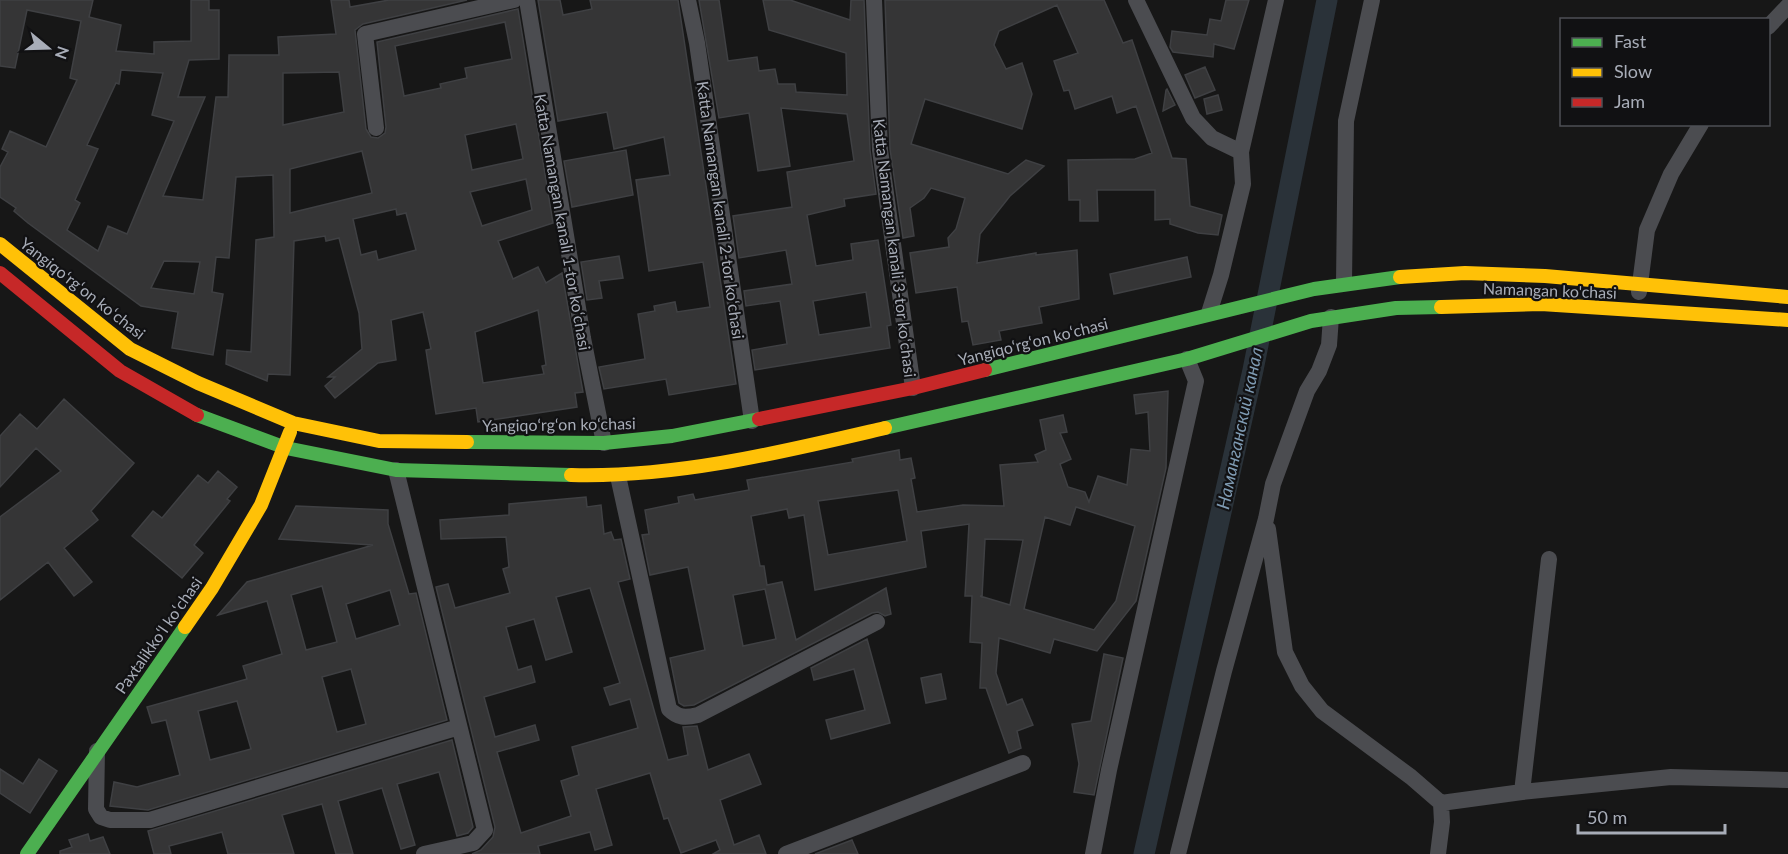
<svg xmlns="http://www.w3.org/2000/svg" width="1788" height="854" viewBox="0 0 1788 854" font-family="Lato,sans-serif">
	<rect width="100%" height="100%" fill="#171717"/>
	<g fill="none" stroke-linecap="round" stroke-linejoin="round">
		<path stroke="#2a3239" stroke-width="21" d="M1144,854L1253,370L1327,0"/>
	</g>
	<path fill="#353536" stroke="#3f4043" stroke-width="1.5" fill-rule="evenodd" d="M0,0H93L89,17L121,25L116,51L154,54V42L191,41V0H209V10H219V59L189,60L178,97H205L163,196L203,200L216,97H228L229,55H279L278,37L336,34L331,0H349L350,7L389,0H467L363,24L355,30L366,129L371,137L378,138L385,133L386,127L377,42L518,9L553,223L498,241L513,279L538,267L546,283L562,273L583,392L575,393L577,407L478,422L476,408L436,414L426,350L431,349L423,312L391,320L396,360L378,363L335,398L325,386L335,377H328L362,349L359,313L339,238L326,241L325,236L294,241L290,375L268,374L267,381L226,364L227,350L251,352L256,240L274,237L273,175L236,177L229,258L216,257L212,292L223,294L213,355L172,348L178,312L141,306L28,223L14,211L16,208L0,197V167L8,152L2,149L10,131L46,147L77,80L70,78L81,21L27,10L15,68L0,66ZM505,22L512,59L465,68L467,78L440,84L441,88L404,96L395,46ZM121,70L163,73L152,115L174,121L127,234L108,226L98,251L67,230L80,203L75,200L98,149L87,145L116,83L119,84ZM339,72L344,112L283,125V73ZM516,124L523,159L472,170L465,135ZM362,151L372,193L290,213V169ZM526,179L532,210L482,226L470,192ZM396,209L397,215L406,213L416,250L378,260L376,251L361,255L353,219ZM164,261L200,262L194,294L151,288ZM538,310L546,365L542,366L544,374L483,383L475,332Z
		M538,0H560L563,15L592,9L590,0H678L736,384L669,395L666,379L604,389L599,367L645,359L638,314L655,311L654,306L675,302L677,312L710,307L703,262L649,271L636,180L670,175L664,137L614,149L607,112L558,121Z
		M699,0H719L728,61L757,57L759,71L775,69L778,84H795L796,92L847,95L846,53L769,30L763,0H790L850,20L851,0H864L870,150L876,194L844,199L845,206L807,215L816,266L853,260L851,244L878,240L891,325L887,326L890,348L755,370L752,350L787,344L780,301L746,306L744,291L792,284L786,250L739,258L733,216L792,207L787,172L854,161L847,114L781,108L790,166L758,171L749,113L719,118ZM866,292L871,327L819,335L813,301Z
		M885,0H1104L1123,43L1132,40L1172,158L1186,159L1190,206L1222,215L1218,235L1198,233L1170,224V219L1155,220V190H1097L1098,221H1080V200H1069L1068,160L1135,159L1152,153L1136,106L1117,113L1112,96L1075,109L1069,90L1064,91L1054,61L1078,53L1057,5L999,31L994,45L1006,69L1022,63L1032,94L1022,129L925,99L911,144L1008,174L1026,160L1044,166L1010,196L980,234L977,263L1036,253V255L1077,250L1079,299L1039,307L1042,323L999,331L1001,340L973,345L968,321L962,322L957,287L916,293L910,253L949,247L948,238L956,229L965,198L931,188L924,198L910,208L914,236L903,238L890,149Z
		M1226,0H1249L1234,49L1214,44L1213,57L1173,52L1170,47L1172,31L1207,35L1210,19L1221,21Z
		M1205,67L1215,90L1195,98L1185,75Z
		M1167,89L1175,105L1163,111L1166,90Z
		M1218,95L1222,110L1207,114L1204,99Z
		M626,150L633,195L572,207L564,161Z
		M619,256L623,278L599,281L602,298L587,300L581,262Z
		M1187,257L1191,277L1114,294L1110,274Z
		M1168,391L1166,468L1136,601L1097,651L1054,639L1050,653L999,638L996,673L1007,705L1022,699L1033,725L1017,731L1021,748L1009,753L986,688H980L982,643L970,642L972,596H965L969,524L921,531L926,567L815,590L804,515L789,518L787,509L751,516L760,566H764L767,585L782,582L796,640L886,588L891,614L885,616L878,612L872,613L694,705L684,706L679,703L670,658L705,650L688,567L650,575L642,535L649,534L645,510L679,503L678,497L693,494L695,500L749,490L747,480L853,462L852,459L899,450L900,460L911,458L915,478L911,479L917,512L963,505L1004,506L1000,465L1038,462L1035,455L1046,450L1040,420L1063,415L1067,432L1060,433L1071,459L1060,464L1068,487L1085,492L1089,502L1098,476L1127,485L1131,449L1150,451L1148,412L1136,414L1134,395ZM898,490L907,541L828,555L818,501ZM1076,507L1135,526L1116,601L1094,630L1024,609L1045,517L1070,525ZM985,539L1023,540L1010,605L980,596L982,597ZM765,589L776,639L743,646L733,595Z
		M64,399L134,463L91,511L98,520L64,548L92,582L74,596L48,562L0,600V517L61,471L36,448L0,487V436L20,414L37,429Z
		M218,471L237,487L227,499L230,501L194,545L203,553L182,578L132,536L153,511L162,518L198,475L208,483Z
		M586,497L587,507L601,505L604,534L611,532L614,540L621,539L630,579L618,582L668,760L688,755L683,727L697,726L708,770L749,754L761,784L720,800L734,845L759,835L766,854H713L720,850L716,840L681,853L668,818L664,819L650,773L596,789L612,845L595,850L590,832L538,846L540,854H472L481,850L493,837L495,827L436,587L448,584L455,608L510,593L503,569L509,567L506,537L441,539L440,520L509,515V504ZM590,588L620,683L604,688L610,705L630,699L638,728L572,747L579,775L561,781L571,816L521,833L497,752L539,740L535,725L495,737L484,697L535,682L531,666L518,670L506,627L534,619L546,660L572,652L556,597Z
		M296,506L388,510V524L409,594L416,593L447,720L148,810L110,806L114,782L137,787L180,775L166,720L152,723L147,707L247,679L243,666L282,654L267,601L218,615L247,582L373,545L279,539ZM322,586L337,642L306,650L291,595ZM390,590L400,625L356,639L346,604ZM351,669L366,724L337,732L322,677ZM237,701L251,749L210,760L198,711Z
		M867,639L890,723L831,739L826,720L865,710L854,669L814,680L811,668Z
		M1104,654L1123,658L1094,795L1074,792L1079,764L1072,724L1091,721Z
		M941,674L946,699L926,703L921,678Z
		M452,740L473,827L468,833L457,836L439,772L397,784L415,845L401,849L382,788L338,801L353,854H336L322,804L282,815L294,854H228L222,832L169,846L171,854H154L148,831Z
		M39,759L57,771L30,813L0,793V769L23,784Z
		M88,834L90,841L103,837L110,854H60V851L72,847L69,840Z
		M852,840L858,854H815Z"/>
	<g fill="none" stroke-linecap="round" stroke-linejoin="round">
		<path stroke="#4b4c50" stroke-width="16" d="M527,0L583,338L604,443
			M688,0L697,43L752,421
			M874,0L880,150L913,388
			M1136,0L1193,118L1212,138L1241,152
			M1768,27L1788,6
			M376,128L365,34L514,0
			M1344,283L1346,121L1372,0
			M1639,292L1647,230L1671,174L1701,124
			M1209,313L1221,275L1243,184L1241,152L1276,0
			M396,470L485,830L473,843L424,854
			M618,476L669,709C678,718 685,718 698,715L877,622
			M1268,529L1285,652L1302,686L1322,711L1411,777L1441,803L1522,792
			M1549,559L1522,792L1671,777L1788,780
			M97,751L96,809L101,817L110,820H150L459,727
			M786,854L1023,763
			M1093,854L1109,770L1196,381L1187,359
			M1178,854L1224,671L1266,519L1273,484L1307,391L1319,371L1329,345L1331,317
			M1438,854L1442,822L1441,803"/>
		<path stroke="#4caf50" stroke-width="14" d="M985,370L1314,289L1400,277
			M197,415L286,448L396,470L571,475
			M885,428L1187,359L1311,321L1396,308L1441,307
			M467,442L604,443L672,436L759,419
			M27,854L185,627"/>
		<path stroke="#ffc107" stroke-width="14" d="M0,244L130,349L198,383L293,423L379,441L467,442
			M1400,277L1465,273L1545,276L1788,297
			M1441,307L1541,304L1788,320
			M571,475C677,478 782,452 885,428
			M185,627L212,588L261,505L290,432"/>
		<path stroke="#c62828" stroke-width="14" d="M0,273L120,371L197,415
			M759,419L913,388L985,370"/>
	</g>
	<g text-anchor="middle" dominant-baseline="central" stroke-width="4.5" stroke-linejoin="round" paint-order="stroke">
		<g font-size="16" fill="#a8adb8" stroke="#111113">
			<text transform="translate(721 210) rotate(82)">Katta Namangan kanali 2-tor koʻchasi</text>
			<text transform="translate(563 222) rotate(80)">Katta Namangan kanali 1-tor koʻchasi</text>
			<text transform="translate(895 248) rotate(83)">Katta Namangan kanali 3-tor koʻchasi</text>
			<text transform="translate(83 288) rotate(38)">Yangiqoʻrgʻon koʻchasi</text>
			<text transform="translate(1550 290) rotate(2)">Namangan ko'chasi</text>
			<text transform="translate(1033 341) rotate(-14)">Yangiqoʻrgʻon koʻchasi</text>
			<text transform="translate(559 424) rotate(-1)">Yangiqoʻrgʻon koʻchasi</text>
			<text transform="translate(158 635) rotate(-55)">Paxtalikkoʻl koʻchasi</text>
		</g>
		<g font-size="18" font-style="italic" fill="#7f9bb3" stroke="#111113">
			<text transform="translate(1239 428) rotate(-78)">Наманганский канал</text>
		</g>
	</g>
	<rect x="1560" y="18" width="210" height="108" fill="#111113" stroke="#4d4f55" stroke-width="1.5"/>
	<rect x="1572" y="38" width="30" height="9" fill="#4caf50" stroke="#4d4f55" stroke-width="1.5"/>
	<text x="1614" y="48" font-size="18" fill="#a8adb8">Fast</text>
	<rect x="1572" y="68" width="30" height="9" fill="#ffc107" stroke="#4d4f55" stroke-width="1.5"/>
	<text x="1614" y="78" font-size="18" fill="#a8adb8">Slow</text>
	<rect x="1572" y="98" width="30" height="9" fill="#c62828" stroke="#4d4f55" stroke-width="1.5"/>
	<text x="1614" y="108" font-size="18" fill="#a8adb8">Jam</text>
	<g transform="translate(48 48) rotate(109)" stroke="#111113" stroke-width="4.5" paint-order="stroke">
	<path d="M0-4.5L10 22L0 15L-10 22Z" fill="#a8adb8"/>
	<text y="-9" font-size="16" font-weight="bold" text-anchor="middle" fill="#a8adb8">N</text>
	</g>
	<path d="M1578 824v9h147v-9" fill="none" stroke="#a8adb8" stroke-width="3"/>
	<text x="1587" y="824" font-size="18" fill="#a8adb8" stroke="#111113" stroke-width="4.5" paint-order="stroke">50 m</text>
</svg>
